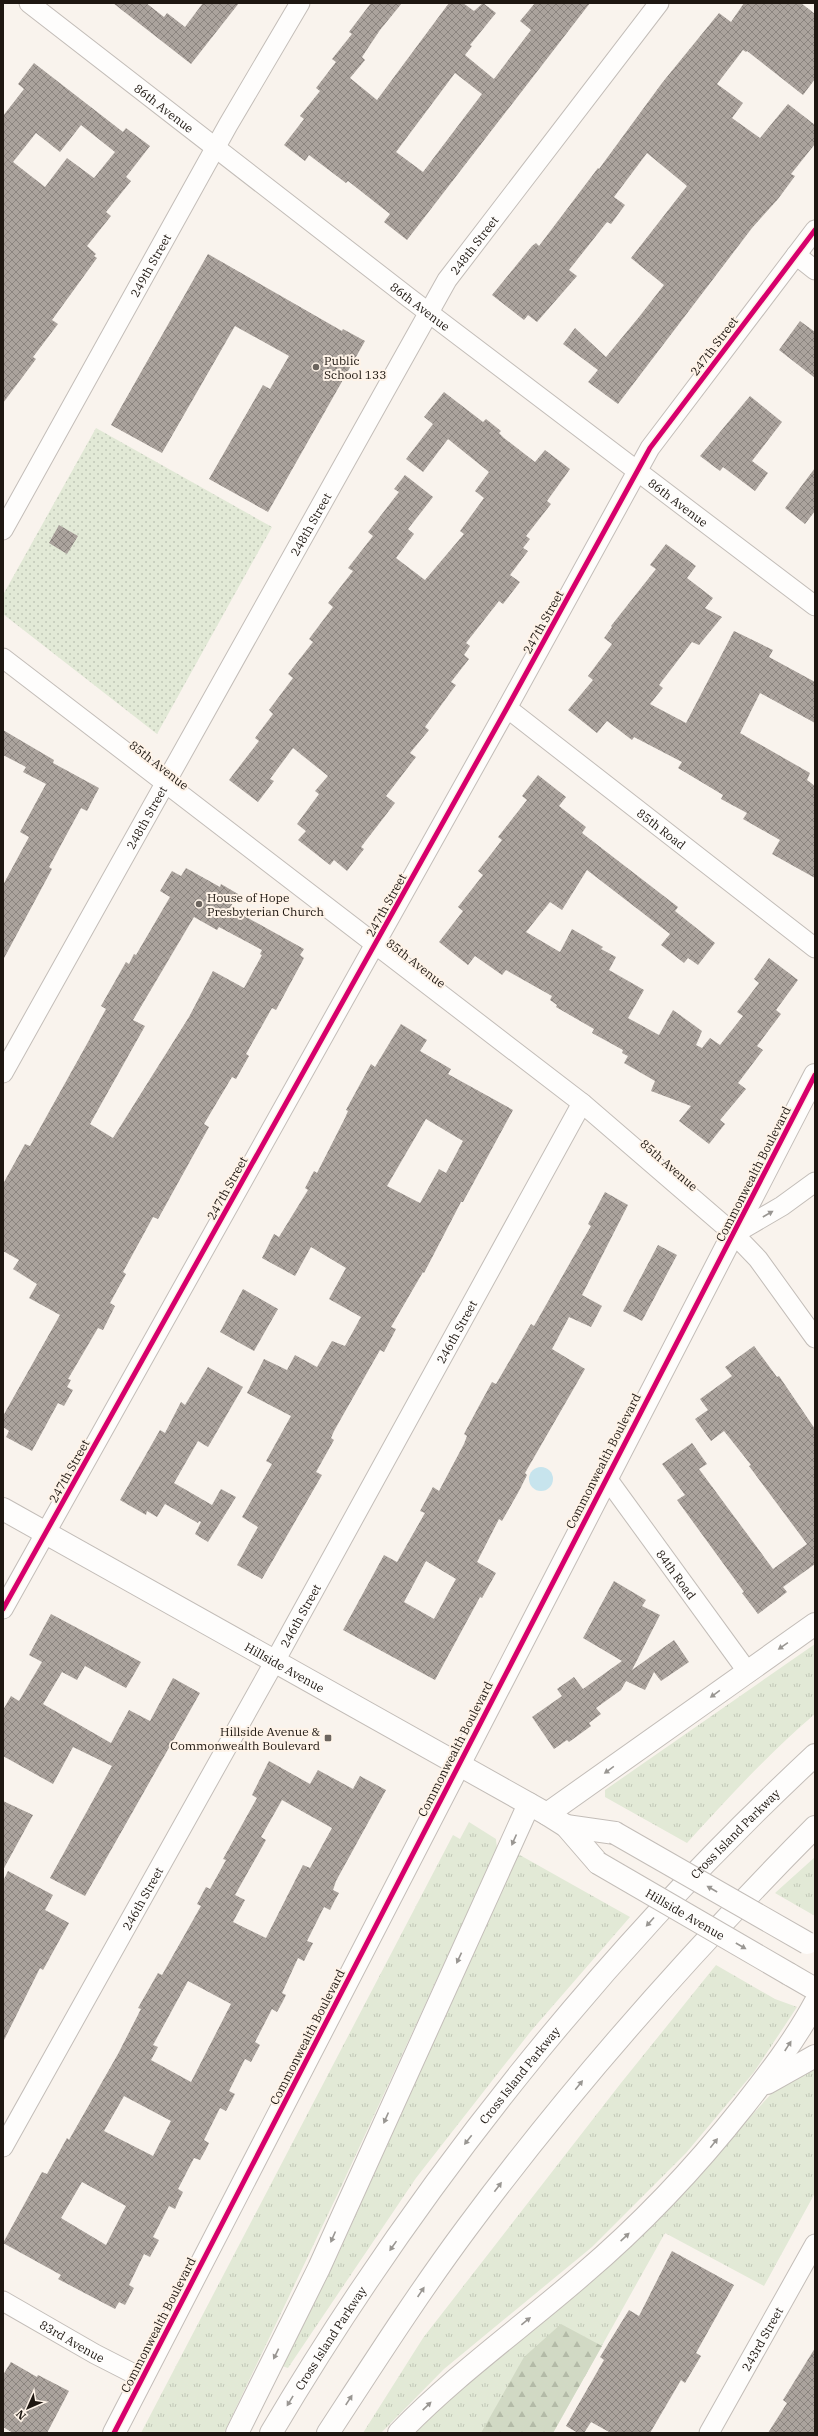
<svg xmlns="http://www.w3.org/2000/svg" width="818" height="2436" viewBox="0 0 818 2436" font-family="'IBM Plex Serif',serif">
	<defs>
		<pattern id="grass-tufts" width="24" height="20" patternUnits="userSpaceOnUse"><rect width="24" height="20" fill="#e2e9d6"/><path d="M3 7l-1-3M5 7V3M7 7l1-3M15 17l-1-3M17 17v-4M19 17l1-3" fill="none" stroke="#c1c7b7"/></pattern>
		<pattern id="forest-firs" width="22" height="20" patternUnits="userSpaceOnUse"><rect width="22" height="20" fill="#d1d9c4"/><path d="M5 1l3.5 6h-7zM16 11l3.5 6h-7z" fill="#b3baa7"/></pattern>
		<pattern id="park-dots" width="8" height="8" patternUnits="userSpaceOnUse"><rect width="8" height="8" fill="#e2e9d6"/><path d="M2 2h.1M6 6h.1" fill="none" stroke="#c1c7b7" stroke-width="1.8" stroke-linecap="round"/></pattern>
		<pattern id="building-cross-hatch" width="8" height="8" patternUnits="userSpaceOnUse"><rect width="8" height="8" fill="#aba39d"/><path d="M0 0l8 8M0 8l8-8" fill="none" stroke="#8b847f"/></pattern>
	</defs>
	<rect width="100%" height="100%" fill="#f9f3ed"/>
	<path fill="url(#grass-tufts)" d="M815,1644V1714C769,1753 728,1798 687,1843L605,1797V1790Z
		M469,1822L496,1839L497,1849L340,2189L224,2433H141L453,1835L460,1839Z
		M518,1854L630,1917L531,2031L416,2178L288,2368L282,2366L337,2257Z
		M815,1857V1916L775,1893Z
		M716,1965L775,1999L797,2007L754,2072L686,2153L592,2247L444,2369L381,2433H363L423,2338L621,2083Z
		M815,2062V2193L764,2286L665,2233L553,2433H413L429,2416L655,2220L772,2093Z"/>
	<path fill="url(#forest-firs)" d="M561,2324L602,2346L553,2433H481L524,2357Z"/>
	<path fill="url(#park-dots)" d="M96,428L272,527L157,734L3,614V595Z"/>
	<path fill="#c7e4ed" d="M529 1479a12 12 0 1 1 24 0a12 12 0 1 1-24 0Z"/>
	<path fill="url(#building-cross-hatch)" fill-rule="evenodd" d="M113,3H146L164,17L167,13L185,27L203,3H239L191,64Z
		M371,3H402L380,30L362,57L365,60L350,78L377,100L449,3H463L474,11L483,3L496,13L470,45L472,46L465,55L494,79L531,30L520,21L535,3H590L407,240L384,222L390,214L348,181L346,183L309,155L305,161L284,145L304,119L300,116L320,91L316,88L336,62L332,59L352,34L349,32ZM455,73L482,94L423,172L396,152Z
		M744,3H801L815,14V79L803,95L747,51L746,52L743,50L717,84L743,103L732,118L760,138L788,104L815,125V144L791,174L795,176L778,199L752,228L618,404L588,382L598,370L563,344L575,328L606,357L639,317L664,285L631,258L687,186L647,153L614,197L625,205L611,224L607,222L569,270L577,276L537,322L528,315L524,320L492,295L532,246L536,243L539,246L598,168L599,169L662,83L719,13L731,22Z
		M34,63L123,132L126,128L150,146L126,177L131,181L106,212L111,216L87,246L96,254L94,256L97,258L52,320L58,324L33,357L36,359L3,403V116L24,89L18,84ZM81,125L115,152L94,178L67,158L45,187L13,162L36,133L60,152Z
		M208,254L342,331L343,329L365,341L268,512L209,479L263,385L270,389L289,356L235,326L162,453L111,425Z
		M800,321L815,332V378L779,350Z
		M444,392L483,422L486,419L501,431L499,433L504,438L535,462L545,450L570,469L547,501L551,504L526,536L530,539L523,548L528,551L510,575L520,582L503,604L499,601L466,643L470,646L464,655L469,659L451,682L456,685L425,727L429,730L410,753L416,757L386,796L395,803L361,847L364,849L347,871L334,860L330,865L298,840L306,831L297,824L319,794L315,791L328,776L293,748L270,779L274,781L258,802L229,780L259,741L255,738L273,714L269,710L293,678L288,674L313,642L309,639L333,607L328,603L353,571L348,568L373,536L368,532L399,492L394,489L405,475L433,497L408,529L414,534L396,558L425,580L464,534L460,531L484,498L475,491L489,472L448,439L423,472L406,459L433,424L424,417Z
		M750,396L782,422L752,461L768,473L755,491L723,467L720,471L700,456Z
		M815,468V511L805,524L785,508Z
		M59,525L78,536L67,554L49,543Z
		M666,544L696,566L687,578L713,598L705,608L722,617L699,645L692,642L659,685L663,688L650,704L686,723L734,631L773,650L769,657L815,682V723L760,693L740,733L810,773L807,780L815,786V878L772,854L780,840L743,819L747,813L721,799L723,795L678,768L682,762L634,737L632,740L607,721L597,733L568,710L593,680L588,676L612,644L604,638L612,627L611,626L656,569L650,565Z
		M3,730L54,760L53,763L99,788L87,811L81,808L49,867L52,869L3,960V885L29,837L20,832L46,784L23,772L26,767L3,755Z
		M538,775L566,797L559,806L586,827L582,833L678,907L675,911L715,943L698,965L688,958L684,963L661,945L670,934L587,870L562,910L550,902L526,932L560,952L572,929L603,947L601,949L616,957L609,970L644,990L628,1018L659,1035L673,1010L702,1031L696,1045L702,1048L710,1038L720,1045L743,1016L737,1012L759,983L754,979L769,958L798,980L776,1010L781,1014L757,1046L763,1050L738,1083L746,1089L720,1120L725,1124L709,1144L679,1121L691,1106L651,1091L655,1081L624,1063L628,1056L622,1053L623,1050L592,1033L594,1029L556,1007L557,1005L550,1000L552,996L506,970L502,975L475,956L468,965L439,942L463,911L458,907L483,875L478,871L502,840L498,837L527,800L522,796Z
		M186,868L220,887L221,884L238,894L230,908L304,949L300,955L304,958L276,1010L272,1008L246,1054L249,1056L236,1079L232,1077L204,1124L209,1127L158,1219L153,1217L123,1272L126,1274L110,1303L115,1306L103,1330L98,1328L68,1379L71,1380L67,1387L73,1390L64,1406L58,1403L32,1451L6,1437L9,1431L3,1427V1416L60,1315L29,1298L37,1284L13,1269L19,1260L3,1251V1184L25,1144L30,1146L88,1042L106,1009L101,1006L126,962L129,964L134,954L136,955L170,897L160,891L172,871L181,876ZM194,917L217,930L219,927L262,950L260,954L262,955L244,988L213,971L189,1017L113,1138L90,1124L145,1026L133,1020Z
		M401,1024L427,1040L420,1051L451,1069L448,1074L513,1110L463,1202H461L424,1273L423,1272L391,1327L396,1329L384,1352L380,1350L334,1431L331,1438L334,1440L316,1472L322,1475L262,1579L237,1565L258,1527L242,1517L272,1464L266,1461L291,1416L247,1393L264,1359L287,1370L295,1355L317,1367L332,1341L345,1346L361,1317L329,1299L346,1268L311,1247L295,1276L262,1258L274,1234L279,1237L308,1190L305,1188L314,1171L317,1173L345,1118L348,1111L346,1110L371,1064L375,1067ZM426,1119L463,1141L446,1173L439,1169L420,1203L387,1186Z
		M605,1192L628,1205L582,1295L602,1306L591,1327L569,1317L552,1349L585,1369L525,1473L527,1475L519,1491L502,1521L499,1519L477,1562L496,1573L482,1598L480,1597L435,1680L343,1630L384,1555L397,1562L425,1513L420,1511L433,1487L439,1491L464,1444L467,1436L464,1434L479,1406L492,1382L496,1384L531,1324L534,1326L591,1226L588,1224ZM426,1561L456,1579L434,1619L404,1602Z
		M658,1245L677,1255L642,1321L623,1311Z
		M243,1289L278,1309L254,1351L220,1332Z
		M754,1346L777,1377L779,1376L815,1429V1564L783,1587L787,1592L758,1614L742,1593L744,1592L677,1500L685,1495L662,1464L692,1443L707,1464L699,1469L773,1569L807,1544L749,1466L751,1465L724,1431L711,1441L695,1419L708,1410L700,1399L732,1376L725,1367Z
		M208,1367L243,1387L208,1447L198,1441L174,1483L212,1505L221,1489L236,1497L208,1542L195,1534L201,1522L199,1521L198,1523L165,1504L157,1517L147,1511L146,1515L120,1500L160,1430L165,1433L181,1402L185,1405Z
		M614,1581L646,1600L642,1606L660,1615L632,1670L674,1640L689,1662L661,1681L654,1672L645,1690L626,1681L621,1690L596,1708L601,1714L589,1723L591,1726L569,1742L567,1740L554,1749L532,1717L562,1696L557,1689L574,1677L583,1689L622,1661L583,1638Z
		M51,1614L141,1662L126,1688L85,1666L77,1680L62,1672L43,1704L111,1743L129,1710L150,1721L173,1678L200,1693L85,1896L50,1878L112,1766L73,1747L53,1784L3,1756V1710L11,1696L19,1701L42,1662L29,1655Z
		M269,1761L310,1784L318,1770L353,1789L360,1776L386,1790L336,1881L333,1890L339,1893L335,1900L330,1910L324,1907L307,1941L313,1943L304,1961L298,1958L282,1993L286,1995L282,2003L277,2012L272,2009L255,2042L260,2045L251,2062L245,2059L229,2091L235,2094L226,2111L220,2108L204,2140L209,2143L205,2151L200,2160L194,2158L178,2189L183,2192L179,2200L175,2209L169,2206L153,2237L159,2240L150,2257L144,2254L129,2285L134,2288L125,2305L119,2302L115,2309L58,2279L61,2275L3,2243L42,2172L47,2174L67,2138L69,2140L118,2054L141,2009L138,2008L158,1973L162,1975L201,1906L197,1904L206,1887L210,1889L226,1860L223,1859L257,1798L252,1795ZM282,1800L332,1828L310,1868L303,1865L266,1938L233,1922L245,1900L235,1895L266,1840L261,1837ZM188,1981L231,2004L191,2082L151,2060L158,2047L153,2045ZM124,2096L171,2121L153,2156L104,2131ZM82,2182L126,2206L106,2245L61,2218Z
		M3,1801L33,1815L3,1870Z
		M8,1871L53,1895L45,1910L69,1923L43,1970L40,1968L3,2042V1881Z
		M672,2251L734,2285L696,2353L701,2356L685,2383L681,2380L650,2433H611L591,2422L584,2433H578L566,2426L604,2360L600,2357L629,2310L639,2316Z
		M815,2348V2433H768L787,2403L783,2400Z
		M11,2362L37,2377L38,2375L69,2391L47,2433H13L3,2427V2375Z"/>
	<g fill="none" stroke-linecap="round" stroke-linejoin="round">
		<g stroke="#c3bdb8" stroke-width="21">
			<g id="minor">
				<path id="s1" d="M29,3L408,297L815,606"/>
				<path d="M796,255L815,270"/>
				<path id="s2" d="M3,530L228,125L300,3"/>
				<path d="M3,658L582,1103L734,1234L758,1259L815,1338"/>
				<path id="s3" d="M507,708L815,948"/>
				<path id="s4" d="M3,1073L447,280L659,3"/>
				<path d="M734,1234L782,1206L815,1182"/>
				<path id="s5" d="M606,1477L747,1671"/>
				<path d="M3,1609L507,708L650,448L815,230"/>
				<path id="s6" d="M3,2147L275,1661L582,1103"/>
				<path id="s7" d="M3,2301L95,2354L142,2378"/>
				<path id="s8" d="M709,2433L815,2244"/>
			</g>
		</g>
		<g stroke="#c3bdb8" stroke-width="24">
			<path id="tertiary" d="M547,1814L815,1624
				M114,2433L815,1075"/>
		</g>
		<g stroke="#c3bdb8" stroke-width="24">
			<g id="primary">
				<path id="s9" d="M3,1509L547,1814L566,1826L598,1863"/>
				<path d="M566,1826L615,1833"/>
				<path d="M789,1974L815,1989"/>
			</g>
		</g>
		<g stroke="#c3bdb8" stroke-width="24">
			<g id="motorway">
				<path d="M767,2083L815,2056"/>
				<path d="M237,2433L319,2268L529,1804"/>
				<path id="s10" d="M271,2433C419,2183 603,1953 815,1755"/>
				<path d="M328,2433C373,2364 417,2295 466,2229C572,2086 690,1953 815,1827"/>
				<path d="M399,2433C455,2375 521,2328 582,2275C642,2224 694,2169 743,2107C769,2074 795,2040 815,2003"/>
			</g>
		</g>
		<use href="#minor" stroke="#fefdfc" stroke-width="19"/>
		<use href="#tertiary" stroke="#fefdfc" stroke-width="22"/>
		<use href="#primary" stroke="#fefdfc" stroke-width="22"/>
		<use href="#motorway" stroke="#fefdfc" stroke-width="22"/>
		<g stroke="#c3bdb8" stroke-width="24" stroke-linecap="butt">
			<g id="primary-bridge">
				<path d="M615,1833L807,1943"/>
				<path id="s11" d="M598,1863L789,1974"/>
			</g>
		</g>
		<use href="#primary-bridge" stroke="#fefdfc" stroke-width="22"/>
		<g stroke="#fef3e8" stroke-width="8">
			<path id="cycleway" d="M3,1609L507,708L650,448L815,230
				M114,2433L815,1075"/>
		</g>
		<use href="#cycleway" stroke="#d6006c" stroke-width="5"/>
	</g>
	<defs><path id="oneway-solid" d="M-6-.8H1V-3.2L6.5 0L1 3.2V.8H-6Z"/></defs>
	<g fill="#999692">
		<use href="#oneway-solid" transform="translate(768 1214) rotate(-30)"/>
		<use href="#oneway-solid" transform="translate(783 1646) rotate(145)"/>
		<use href="#oneway-solid" transform="translate(715 1694) rotate(144)"/>
		<use href="#oneway-solid" transform="translate(609 1770) rotate(144)"/>
		<use href="#oneway-solid" transform="translate(514 1840) rotate(114)"/>
		<use href="#oneway-solid" transform="translate(712 1889) rotate(-150)"/>
		<use href="#oneway-solid" transform="translate(650 1922) rotate(132)"/>
		<use href="#oneway-solid" transform="translate(741 1946) rotate(30)"/>
		<use href="#oneway-solid" transform="translate(459 1958) rotate(115)"/>
		<use href="#oneway-solid" transform="translate(788 2046) rotate(-57)"/>
		<use href="#oneway-solid" transform="translate(579 2085) rotate(-51)"/>
		<use href="#oneway-solid" transform="translate(386 2118) rotate(114)"/>
		<use href="#oneway-solid" transform="translate(468 2140) rotate(128)"/>
		<use href="#oneway-solid" transform="translate(714 2143) rotate(-52)"/>
		<use href="#oneway-solid" transform="translate(498 2187) rotate(-53)"/>
		<use href="#oneway-solid" transform="translate(333 2237) rotate(114)"/>
		<use href="#oneway-solid" transform="translate(625 2237) rotate(-43)"/>
		<use href="#oneway-solid" transform="translate(393 2246) rotate(125)"/>
		<use href="#oneway-solid" transform="translate(421 2292) rotate(-56)"/>
		<use href="#oneway-solid" transform="translate(526 2321) rotate(-39)"/>
		<use href="#oneway-solid" transform="translate(276 2354) rotate(116)"/>
		<use href="#oneway-solid" transform="translate(349 2400) rotate(-57)"/>
		<use href="#oneway-solid" transform="translate(290 2401) rotate(121)"/>
		<use href="#oneway-solid" transform="translate(427 2406) rotate(-44)"/>
	</g>
	<g fill="#6b645e" stroke="#fef3e8" stroke-width="1.5">
		<circle cx="316" cy="367" r="4"/>
		<circle cx="199" cy="904" r="4"/>
		<rect x="324" y="1734" width="8" height="8" rx="2"/>
	</g>
	<g text-anchor="middle" dominant-baseline="central" stroke-width="4" stroke-linejoin="round" paint-order="stroke">
		<g font-size="12" fill="#1e1711" stroke="#fef3e8">
			<text stroke="none"><textPath href="#s1" startOffset="171">86th Avenue</textPath></text>
			<text stroke="none"><textPath href="#s4" startOffset="953">248th Street</textPath></text>
			<text stroke="none"><textPath href="#s2" startOffset="303">249th Street</textPath></text>
			<text stroke="none"><textPath href="#s1" startOffset="495">86th Avenue</textPath></text>
			<text transform="translate(714 346) rotate(-53)">247th Street</text>
			<text stroke="none"><textPath href="#s1" startOffset="819">86th Avenue</textPath></text>
			<text stroke="none"><textPath href="#s4" startOffset="629">248th Street</textPath></text>
			<text transform="translate(543 622) rotate(-61)">247th Street</text>
			<text transform="translate(159 765) rotate(38)">85th Avenue</text>
			<text stroke="none"><textPath href="#s4" startOffset="293">248th Street</textPath></text>
			<text stroke="none"><textPath href="#s3" startOffset="196">85th Road</textPath></text>
			<text transform="translate(386 905) rotate(-61)">247th Street</text>
			<text transform="translate(416 963) rotate(38)">85th Avenue</text>
			<text transform="translate(669 1165) rotate(41)">85th Avenue</text>
			<text transform="translate(753 1174) rotate(-63)">Commonwealth Boulevard</text>
			<text transform="translate(227 1188) rotate(-61)">247th Street</text>
			<text stroke="none"><textPath href="#s6" startOffset="933">246th Street</textPath></text>
			<text transform="translate(603 1461) rotate(-63)">Commonwealth Boulevard</text>
			<text transform="translate(69 1471) rotate(-61)">247th Street</text>
			<text stroke="none"><textPath href="#s5" startOffset="120">84th Road</textPath></text>
			<text stroke="none"><textPath href="#s6" startOffset="609">246th Street</textPath></text>
			<text stroke="none"><textPath href="#s9" startOffset="323">Hillside Avenue</textPath></text>
			<text transform="translate(455 1749) rotate(-63)">Commonwealth Boulevard</text>
			<text stroke="none"><textPath href="#s10" startOffset="760">Cross Island Parkway</textPath></text>
			<text stroke="none"><textPath href="#s6" startOffset="285">246th Street</textPath></text>
			<text stroke="none"><textPath href="#s11" startOffset="101">Hillside Avenue</textPath></text>
			<text transform="translate(307 2037) rotate(-63)">Commonwealth Boulevard</text>
			<text stroke="none"><textPath href="#s10" startOffset="436">Cross Island Parkway</textPath></text>
			<text transform="translate(158 2325) rotate(-63)">Commonwealth Boulevard</text>
			<text stroke="none"><textPath href="#s10" startOffset="112">Cross Island Parkway</textPath></text>
			<text stroke="none"><textPath href="#s8" startOffset="108">243rd Street</textPath></text>
			<text stroke="none"><textPath href="#s7" startOffset="80">83rd Avenue</textPath></text>
		</g>
		<g font-size="12" fill="#1e1711" stroke="#fef3e8" text-anchor="start">
			<text x="324" y="360">Public<tspan x="324" dy="14">School 133</tspan></text>
			<text x="207" y="897">House of Hope<tspan x="207" dy="14">Presbyterian Church</tspan></text>
			<text x="320" y="1731" text-anchor="end">Hillside Avenue &amp;<tspan x="320" dy="14">Commonwealth Boulevard</tspan></text>
		</g>
	</g>
	<rect width="818" height="2436" fill="none" stroke="#1e1711" stroke-width="8"/>
	<g transform="translate(28 2408) rotate(225)" stroke="#fef3e8" stroke-width="3" paint-order="stroke">
	<path d="M0-3L7 15L0 10L-7 15Z" fill="#1e1711"/>
	<text y="-6" font-size="11" font-weight="bold" text-anchor="middle" fill="#1e1711">N</text>
	</g>
</svg>
